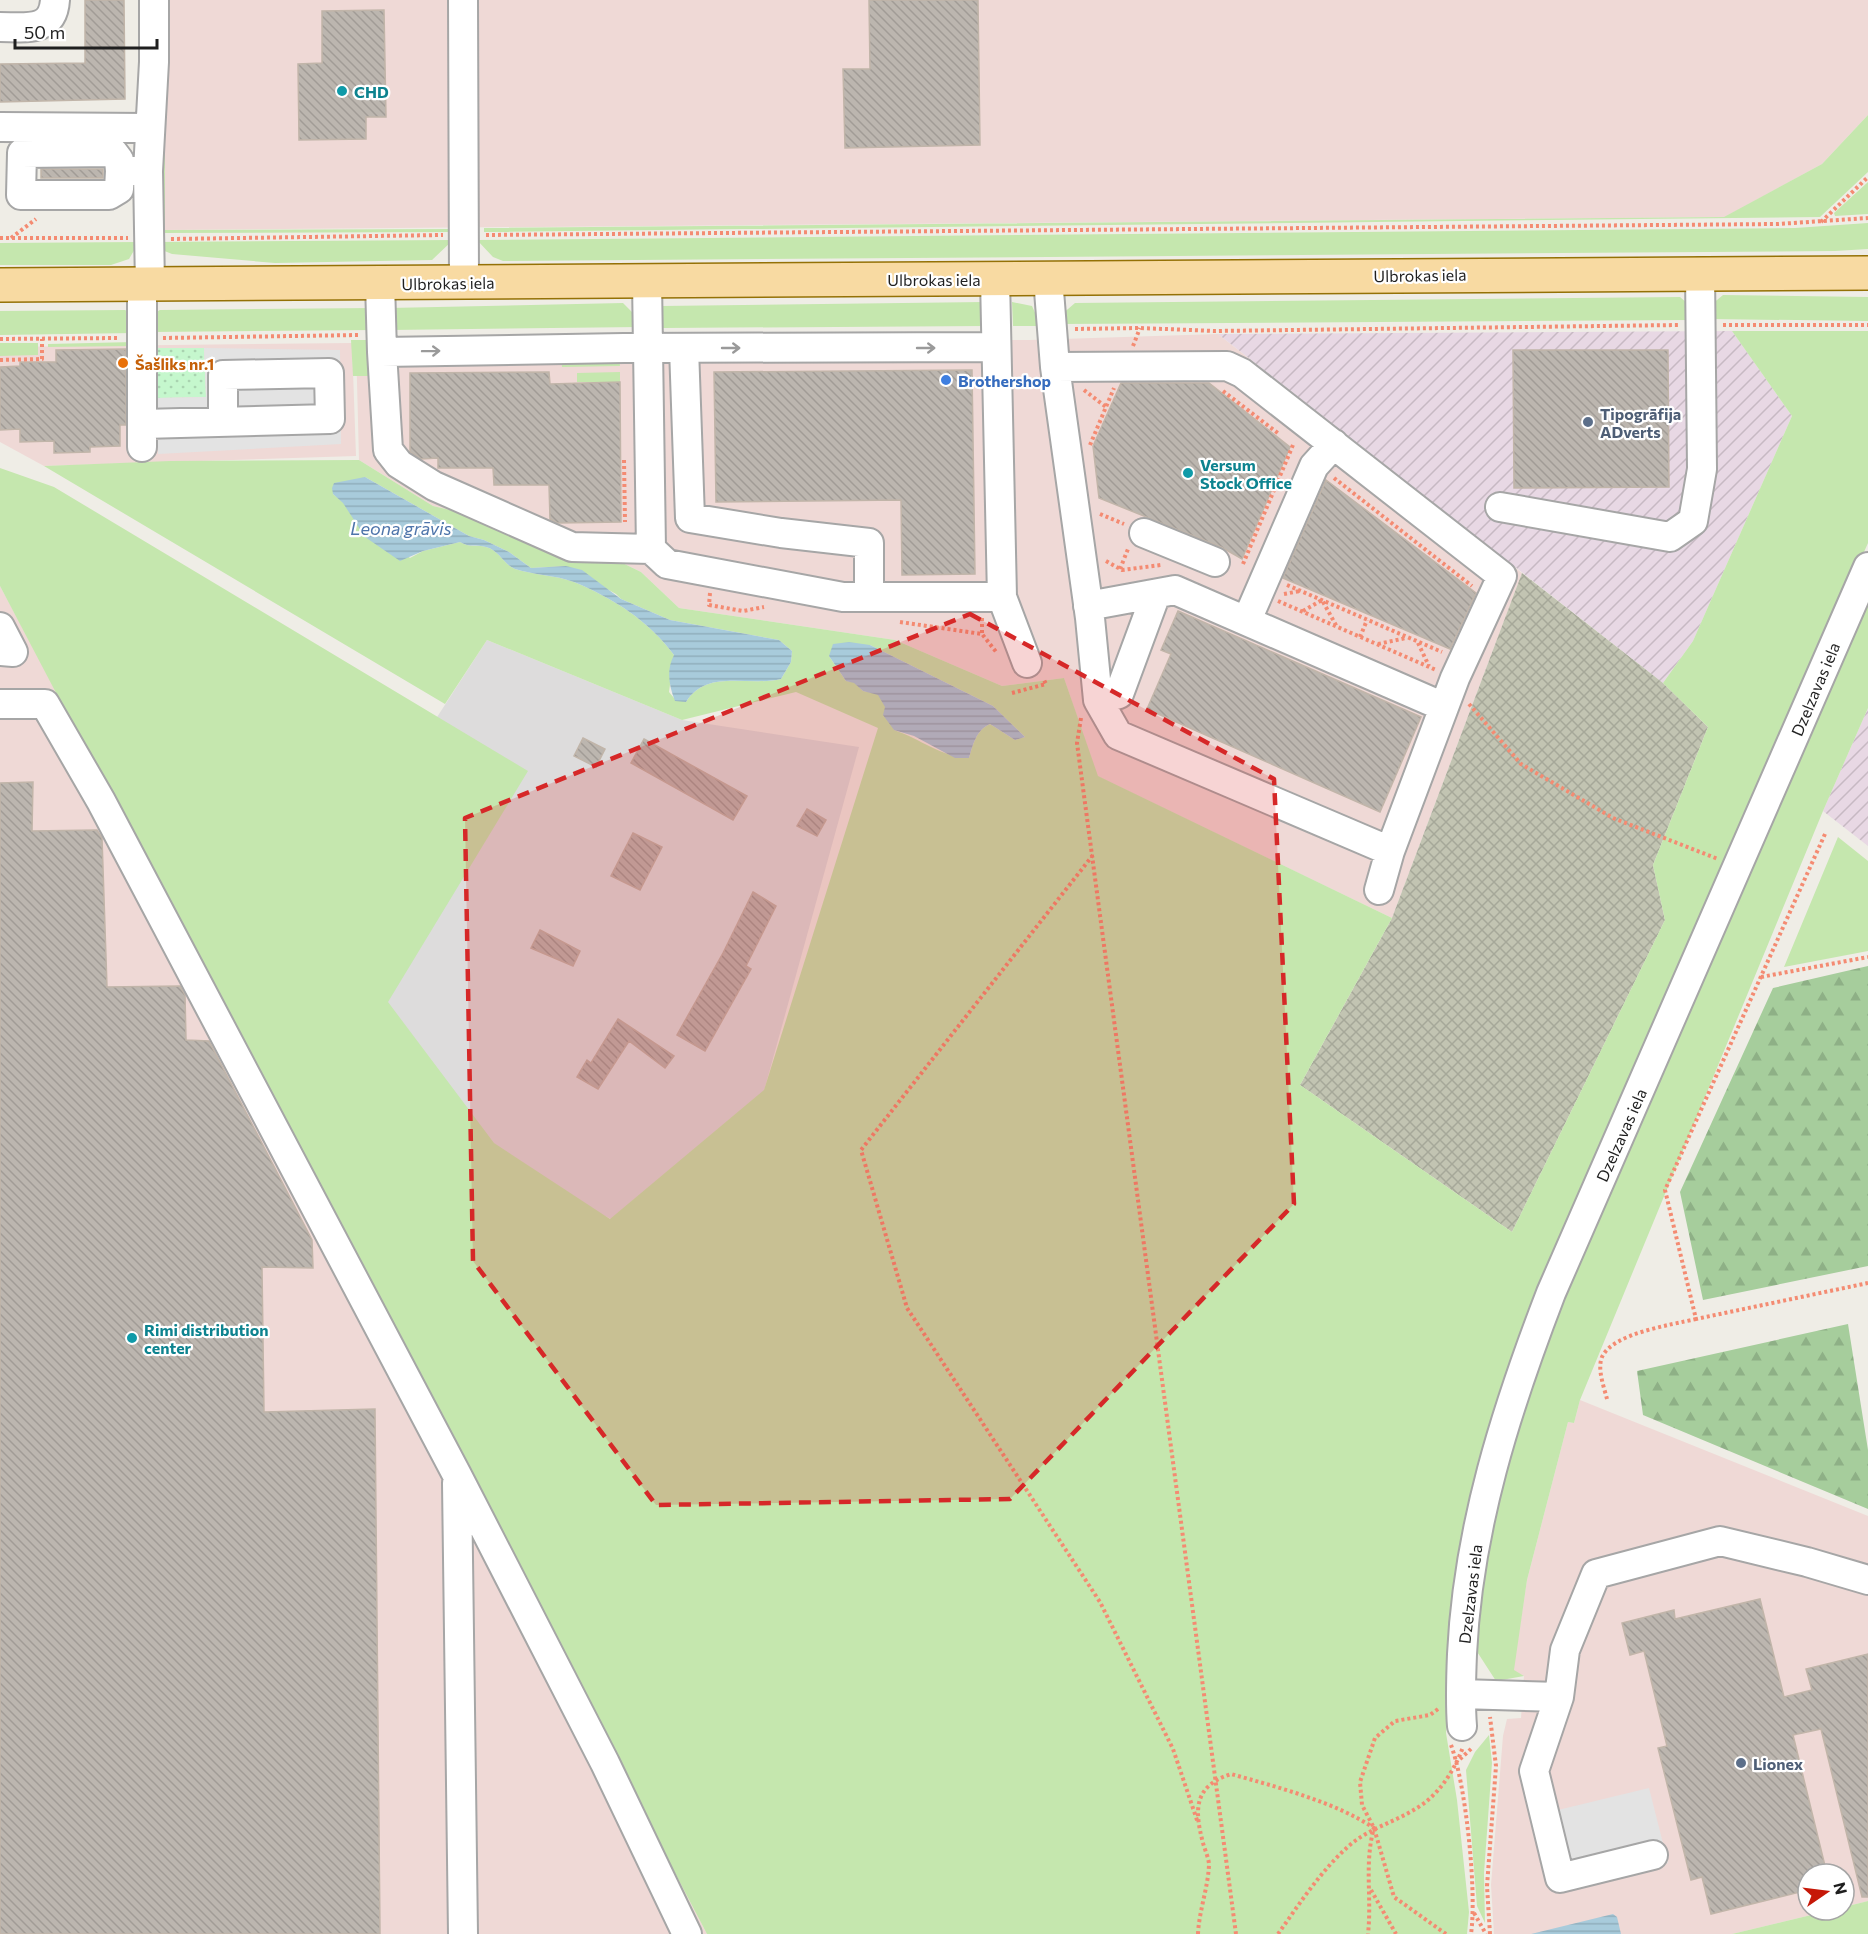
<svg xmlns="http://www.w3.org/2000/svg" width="1868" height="1934" viewBox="0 0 1868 1934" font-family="Commissioner,sans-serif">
	<defs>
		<pattern id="industrial-furrows" width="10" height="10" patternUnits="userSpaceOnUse" patternTransform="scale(1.5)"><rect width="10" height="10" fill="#e8d8e4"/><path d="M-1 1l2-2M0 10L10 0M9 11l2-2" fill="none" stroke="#c7b9c3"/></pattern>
		<pattern id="construction-cross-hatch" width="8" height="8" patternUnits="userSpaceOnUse" patternTransform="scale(1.5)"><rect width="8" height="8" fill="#c2c4b2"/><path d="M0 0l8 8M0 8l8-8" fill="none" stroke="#a6a899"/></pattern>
		<pattern id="forest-firs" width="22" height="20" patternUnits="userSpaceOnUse" patternTransform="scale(1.5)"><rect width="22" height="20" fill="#a6cd9c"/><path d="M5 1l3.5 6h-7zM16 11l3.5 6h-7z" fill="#8eb086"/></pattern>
		<pattern id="park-dots" width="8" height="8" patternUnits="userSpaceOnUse" patternTransform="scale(1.5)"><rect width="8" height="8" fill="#c5f7cd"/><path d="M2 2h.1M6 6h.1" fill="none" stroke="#a9d3b0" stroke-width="1.8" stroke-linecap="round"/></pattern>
		<pattern id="water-rules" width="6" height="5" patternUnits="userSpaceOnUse" patternTransform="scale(1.5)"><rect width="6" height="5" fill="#a8cbdb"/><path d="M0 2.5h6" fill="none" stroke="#90aebc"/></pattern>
		<pattern id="building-back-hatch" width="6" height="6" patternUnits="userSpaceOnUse" patternTransform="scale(1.5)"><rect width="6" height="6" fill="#bcb6af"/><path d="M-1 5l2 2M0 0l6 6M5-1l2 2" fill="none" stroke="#a19c96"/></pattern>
	</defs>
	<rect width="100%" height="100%" fill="#efede6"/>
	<path fill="#dddcdc" d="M487,640L682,720L859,747L764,1091L611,1219L340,1083L290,944Z"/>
	<path fill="#efd9d6" d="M165,0H1868V115L1822,164L1725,217L164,230Z
		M1218,334L1522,573L1392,918L1097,776L1064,678L1002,686L895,640L679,608L641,572L571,538L433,506L359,460L356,343L1030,340Z
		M352,343L356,456L44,466L0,442V347Z
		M0,586L46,672L707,1934H0Z
		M1580,1400L1868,1516V1901L1844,1907V1874H1808V1910H1832L1732,1934H1494L1491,1885L1503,1736L1507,1719L1521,1718L1524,1676L1513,1671L1527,1580L1568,1422L1574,1423Z"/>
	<path fill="url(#industrial-furrows)" d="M1732,331L1792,416L1693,641L1663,683L1218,334Z
		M1868,708V846L1823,811Z"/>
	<path fill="url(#construction-cross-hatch)" d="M1522,573L1663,683L1708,727L1653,865L1665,920L1512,1232L1300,1085L1392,918Z"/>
	<path fill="#c5e7ae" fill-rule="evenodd" d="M165,86V230L449,229L450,232L157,233Z
		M1868,115V172L1820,217L484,232V228L1724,217L1822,164Z
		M1868,182V214L1835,216L1834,213Z
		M1868,223V249L1835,251L503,261L493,257L477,240L1795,228Z
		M453,240L432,260L275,263L172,254L162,250L157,242Z
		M139,242L129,259L111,265H0V243Z
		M1723,295L1868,297V321L1710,319L1711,305Z
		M1680,297L1687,303L1690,320L1060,324L1061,315L1075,303Z
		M984,302L985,326L663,328L662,306Z
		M1012,302L1032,306L1041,326H1013Z
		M623,303L637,317L639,327L390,330L389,308Z
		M374,308V330L152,332L154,313L160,310Z
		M125,310L129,312L134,333L0,335V311Z
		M1732,331H1868V543L1559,1238L1495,1415L1452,1652L1446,1733L1457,1800L1469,1912L1467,1934H707L0,586V468L54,487L528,771L388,1002L494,1143L610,1219L764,1090L878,728L796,692L682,720L487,640L445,704L44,466L170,461L359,460L433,506L571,538L641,572L679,608L895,640L1002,686L1064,678L1098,776L1392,918L1300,1085L1512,1232L1665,920L1653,865L1708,727L1663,683L1693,641L1792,416ZM365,477L469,536L484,540L509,552L531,568L566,566L616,594L621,599L670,620L779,640L792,651L791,662L781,679C748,687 707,668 686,702L674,698L669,692L674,655C649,621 613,598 574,582C555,575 534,575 515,569C504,565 499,550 486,547C476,544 470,548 460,542L423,551L410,558L333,494ZM870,645L993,706L1025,737L1015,740L990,724C976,730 973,745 969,758C943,758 919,738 894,730L883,700L878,694L863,691L854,682L846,681L829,656Z
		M351,340H374L375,376H353Z
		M134,342V346L48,347V344Z
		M0,343H38V355L0,356Z
		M561,353L619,354L620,366L562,367Z
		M620,372V382H577V373Z
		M1868,597V708L1823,811L1580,1400L1574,1423L1568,1422L1527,1580L1514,1670L1524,1676L1496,1681L1474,1647L1489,1534L1517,1422L1555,1322Z
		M1838,837L1868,861V951L1784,967Z
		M1489,1735L1492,1763L1484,1873L1485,1923L1477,1906L1466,1770L1475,1752Z
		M1868,1901V1934H1732L1832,1910H1844V1907Z"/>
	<path fill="url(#forest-firs)" d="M1868,966V1266L1703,1300L1680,1192L1773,988Z
		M1848,1324L1868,1450V1509L1643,1415L1637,1371Z"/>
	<path fill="url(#park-dots)" d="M156,348H204L206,397L157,398Z"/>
	<path fill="#e3e3e3" d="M204,348L340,350L341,444L158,454L157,398L206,397Z
		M1649,1788L1668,1863L1573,1886L1554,1811Z"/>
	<path fill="url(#water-rules)" d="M365,477L469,536L484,540L509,552L531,568L566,566L582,570L621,599L670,620L779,640L792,651L791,662L781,679C748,687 707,668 686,702L675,701C669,686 666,670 674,655C649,621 613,598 574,582C555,575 534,575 515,569C504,565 499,550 486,547C476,544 470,548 460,542L423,551L400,561L365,537L343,503L333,494L332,488L334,483Z
		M849,642L870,645L993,706L1025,737L1015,740L990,724C976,730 973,745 969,758H955L914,736L894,730L883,715L885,707L878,695L863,691L854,683L846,681L829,656L833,644Z
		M1613,1914L1617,1917L1621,1934H1531Z"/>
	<path fill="url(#building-back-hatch)" stroke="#c1b5a9" stroke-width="1.5" d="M85,0H124L125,99L0,102V64L85,63Z
		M869,0H978L980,145L845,148L843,69H870Z
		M384,10L386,117H366V139L299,140L298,64L322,63V11Z
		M41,169H103V178H41Z
		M126,349V425H120V446L90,447V452L54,453V441L20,442V429L0,430V367L20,366V362H56V350Z
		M1513,350H1668L1669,487L1514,488Z
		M972,370L975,574L902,575L901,500L716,502L714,372Z
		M549,372L550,384L620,382L621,522L557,523L550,519L549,485H494L493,468H438V458L421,459L410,452V373Z
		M1121,383H1209L1290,447L1242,559L1221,547L1099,498L1093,446Z
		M1326,480L1476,593L1450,649L1283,578Z
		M1178,611L1421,717L1380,812L1147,709L1171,654L1161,650Z
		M583,738L605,749L596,767L574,756Z
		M644,739L747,796L733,820L631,763Z
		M33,782L32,831L97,830L102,838L107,987L180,986L185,995L186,1040L209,1041L312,1240L313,1268L262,1267L264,1412L375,1409L380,1934H0V783Z
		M807,809L826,820L817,836L797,826Z
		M633,833L662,847L640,890L611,876Z
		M753,892L776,906L746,966L751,969L705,1051L677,1035L723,953Z
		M540,930L580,951L573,966L531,948Z
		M618,1019L674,1056L665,1068L629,1041L598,1089L577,1077L587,1060L591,1063Z
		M1760,1599L1784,1697L1812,1690L1806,1669L1868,1654V1897H1862L1821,1729L1793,1735L1827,1874H1808V1890L1711,1914L1702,1877L1691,1880L1658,1748L1667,1746L1644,1651L1630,1655L1622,1623L1674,1610L1675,1619Z"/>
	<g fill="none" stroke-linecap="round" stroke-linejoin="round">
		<g stroke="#a6a6a6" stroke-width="32">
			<path id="minor" d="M463,0L464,282
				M0,27C25,27 53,33 55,0
				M0,127L149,128
				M120,171L119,160L113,152L22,153L21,195H109L119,189L120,171H148
				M1048,278L1055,367L1090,618L1098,700L1118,735L1390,851L1455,678L1502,576L1242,373L1227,366L1055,367
				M380,283L382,352L624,348L996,347
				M142,286V447
				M150,286L148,171L154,62V0
				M684,348L690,518L781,533L869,543V597
				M382,352L388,450L399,464L434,486L572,547L651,549L647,281
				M143,424L330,419L329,373L223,375V421
				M1500,507L1670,537L1693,521L1702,469L1700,272
				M1144,533L1215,562
				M651,549L667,564L843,597H1002L995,279
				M1002,597L1027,663
				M1088,606L1175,590L1444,707
				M1247,620L1314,466L1334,444
				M0,627L13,652L0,651
				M1098,700L1119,694L1156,594
				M0,704H45L101,801L457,1475L605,1763L687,1934
				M1379,890L1390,851
				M457,1483L463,1934
				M1461,1694L1559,1697L1565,1650L1596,1574L1720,1541L1807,1562L1868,1580
				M1559,1697L1534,1771L1560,1878L1653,1855
				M1462,1726C1460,1702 1461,1678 1462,1654C1468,1528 1506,1410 1551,1293L1868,567"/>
		</g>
		<g stroke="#947106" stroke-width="36">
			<path id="major" d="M0,285L1868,273"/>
		</g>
		<path stroke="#f48b72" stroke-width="4" stroke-dasharray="3 3" stroke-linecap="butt" d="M1821,222L1868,177
			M486,235L1778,224L1868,218
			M0,238H128
			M11,238L36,219
			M171,239L443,235
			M1723,325H1868
			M1075,329L1140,328L1215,331L1679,325
			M163,338L359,335
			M0,339L119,338
			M1133,346L1140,328
			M0,360L42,359V339
			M1084,390L1106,407
			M1223,391L1279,434
			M1090,445L1114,388
			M624,460L625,522
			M1334,478L1472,586
			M1100,514L1124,524
			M1106,561L1122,570L1161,565
			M1243,564L1293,445
			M1120,569L1128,549
			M1287,585L1442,652
			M710,593L709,605L743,611L764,607
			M1284,594L1300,591
			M1278,601L1436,670
			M1303,611L1322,600L1337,627
			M982,618V634
			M900,622L982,634L997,653
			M1360,637L1367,620
			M1418,643L1429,666
			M1378,644L1406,638
			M1012,693L1046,684L1043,678
			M1469,704L1521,764L1613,818L1718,859
			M1081,718L1077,743L1236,1934
			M1825,834L1665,1190L1696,1319L1868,1283
			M1093,855L861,1150L907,1308L1100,1602L1173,1749L1198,1823
			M1761,977L1868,957
			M1607,1399C1604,1387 1597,1369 1602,1357C1613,1333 1671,1325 1696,1319
			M1438,1709L1430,1715L1395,1721L1375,1738L1360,1782L1362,1805L1374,1828L1394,1897L1446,1934
			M1451,1745C1466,1785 1477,1892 1471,1934
			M1460,1759L1472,1748
			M1371,1890L1396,1934
			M1474,1913L1486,1934
			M1198,1934C1199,1911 1208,1888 1209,1865C1209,1859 1205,1850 1203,1843C1194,1809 1194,1786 1231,1774C1277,1787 1335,1802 1374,1828C1364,1863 1372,1898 1368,1934
			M1278,1934C1300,1903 1322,1869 1351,1844C1372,1827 1398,1821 1420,1806C1440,1793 1455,1769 1463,1747
			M1490,1934L1487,1886L1496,1766L1490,1717"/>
		<use href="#minor" stroke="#fff" stroke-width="28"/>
		<use href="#major" stroke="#f8daa2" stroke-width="33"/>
	</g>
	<defs><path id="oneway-shaft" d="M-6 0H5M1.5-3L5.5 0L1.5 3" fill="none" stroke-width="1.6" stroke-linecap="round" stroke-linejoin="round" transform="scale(1.5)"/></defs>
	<g stroke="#9a9a9a">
		<use href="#oneway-shaft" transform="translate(731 348)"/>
		<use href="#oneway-shaft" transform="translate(926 348)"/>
		<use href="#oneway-shaft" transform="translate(431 351) rotate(-1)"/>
	</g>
	<path fill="#d62828" fill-opacity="0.2" stroke="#d62828" stroke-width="4.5" stroke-dasharray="12 8" stroke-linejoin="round" d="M970,614L1274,779L1294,1204L1010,1499L656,1505L473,1261L465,818Z"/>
	<g fill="#0f9aa8" stroke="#fff" stroke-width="2">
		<circle cx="342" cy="91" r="6"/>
		<circle cx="1188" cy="473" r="6"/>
		<circle cx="132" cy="1338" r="6"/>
	</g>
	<circle fill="#e8710a" stroke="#fff" stroke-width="2" cx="123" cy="363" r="6"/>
	<circle fill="#3f7fe0" stroke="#fff" stroke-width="2" cx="946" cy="380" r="6"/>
	<g fill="#5c6f8a" stroke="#fff" stroke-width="2">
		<circle cx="1588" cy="422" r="6"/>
		<circle cx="1741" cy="1763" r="6"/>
	</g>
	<g text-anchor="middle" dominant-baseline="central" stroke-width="4.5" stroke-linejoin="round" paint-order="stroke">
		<g font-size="16" font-weight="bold" fill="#0d838f" stroke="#fff" text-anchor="start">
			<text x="354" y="91">CHD</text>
			<text x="1200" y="464">Versum<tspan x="1200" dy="18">Stock Office</tspan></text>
			<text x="144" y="1329">Rimi distribution<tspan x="144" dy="18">center</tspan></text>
		</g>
		<g font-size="16" fill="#1f1f1f" stroke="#fff">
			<text transform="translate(1420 275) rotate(-1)">Ulbrokas iela</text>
			<text x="934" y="279">Ulbrokas iela</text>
			<text transform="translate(448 283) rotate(-1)">Ulbrokas iela</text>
			<text transform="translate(1815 689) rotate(-67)">Dzelzavas iela</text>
			<text transform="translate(1621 1135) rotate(-66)">Dzelzavas iela</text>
			<text transform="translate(1470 1594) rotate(-83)">Dzelzavas iela</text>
		</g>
		<g font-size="16" font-weight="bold" fill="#c56008" stroke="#fff" text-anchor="start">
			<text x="135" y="363">Šašliks nr.1</text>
		</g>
		<g font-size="16" font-weight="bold" fill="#366cbe" stroke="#fff" text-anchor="start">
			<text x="958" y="380">Brothershop</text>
		</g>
		<g font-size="16" font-weight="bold" fill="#4e5e75" stroke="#fff" text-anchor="start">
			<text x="1600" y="413">Tipogrāfija<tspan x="1600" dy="18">ADverts</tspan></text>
			<text x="1753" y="1763">Lionex</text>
		</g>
		<g font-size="18" font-style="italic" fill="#4f75ab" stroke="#fff">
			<text x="401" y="528">Leona grāvis</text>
		</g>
	</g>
	<g transform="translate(1826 1892) rotate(76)"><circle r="28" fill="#ffffff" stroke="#a5a5a5" stroke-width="1.5"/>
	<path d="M0-4.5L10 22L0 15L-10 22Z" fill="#c61808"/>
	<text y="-9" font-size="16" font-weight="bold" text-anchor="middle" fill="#1f1f1f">N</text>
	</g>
	<path d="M15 39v9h142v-9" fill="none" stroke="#1f1f1f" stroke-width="3"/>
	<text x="24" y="39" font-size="18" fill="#1f1f1f" stroke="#ffffff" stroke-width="4.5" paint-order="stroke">50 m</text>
</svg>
